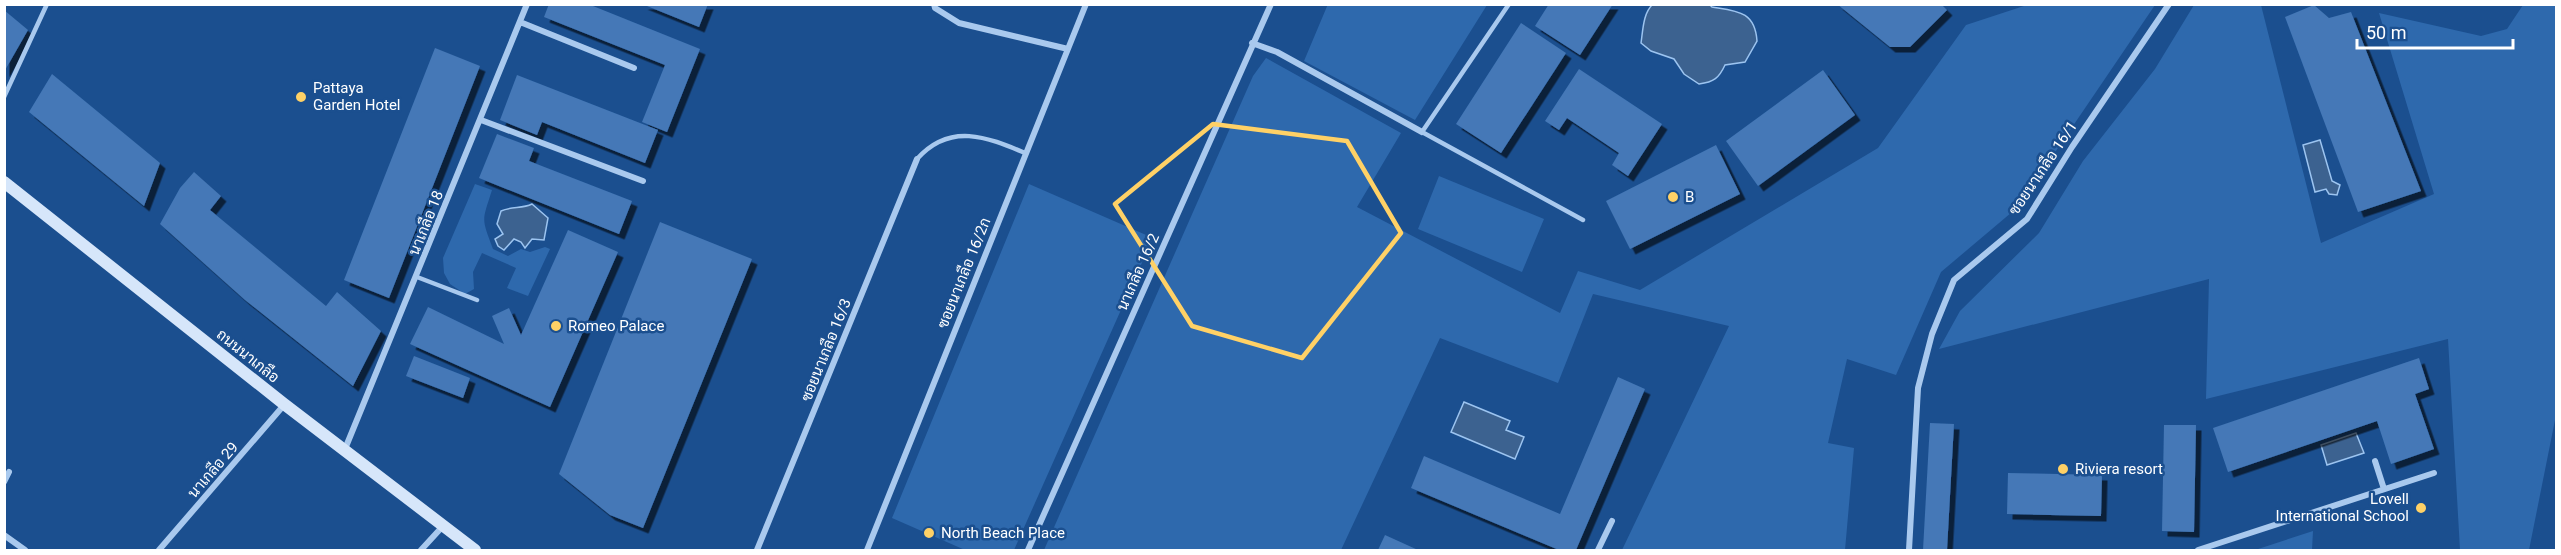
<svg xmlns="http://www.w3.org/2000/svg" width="2561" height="555" viewBox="0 0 2561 555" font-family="Roboto,Sarabun,sans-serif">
	<defs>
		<filter id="shadow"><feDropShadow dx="5.5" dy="5.5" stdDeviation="0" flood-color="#0009"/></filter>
	</defs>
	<rect width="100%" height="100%" fill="#1b4f8f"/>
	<path fill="#2e69ad" d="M1328,4H1487V5L1415,120L1304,61Z
		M2030,4L2155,5L2018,207L1941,272L1896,375L1847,359L1828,443L1854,448L1845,550H1622L1729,326L1593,294L1558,383L1440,338L1341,550H1044L1253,76L1266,58L1401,133L1357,207L1560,313L1578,271L1640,290L1878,148L1966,25Z
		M2194,5H2261L2321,243L2434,194L2379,13L2481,36L2507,29L2523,5H2556V415L2529,550H2460L2448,339L2206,399L2209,279L1939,349L1960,311L2039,233L2083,161L2155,69Z
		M1439,176L1544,219L1522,272L1418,229Z
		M475,184L492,190C482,222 481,217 493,249L508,256L521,249L530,252L545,247L550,249L528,296L507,288L516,268L482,253L473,272L474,289L465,294L450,284L444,273L443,258Z
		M1029,184L1153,238L1014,550H965L892,518Z
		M2313,531L2312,550H2255Z"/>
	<path fill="#3c6290" stroke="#9cc4f0" stroke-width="1.5" d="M1653,4L1710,5L1712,7C1737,11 1755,11 1757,41L1745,62L1725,65C1719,78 1714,82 1699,84L1684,74L1674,59L1651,51L1641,43C1643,30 1643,13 1653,4Z
		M2320,140L2332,181L2340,185L2337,195L2329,194L2326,189L2315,192L2303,145Z
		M532,204L548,218L544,240L532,239L525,248L521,242L514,239L504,250L498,246L495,239L503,234L497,224L501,211C512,206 522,209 532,204Z
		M1464,402L1510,421L1506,430L1524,437L1515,459L1451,432Z
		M2356,433L2364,453L2327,465L2321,445Z"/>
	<path fill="#4478b7" filter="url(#shadow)" d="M549,4H588L700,49L667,132L642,122L665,65L544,17Z
		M642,4H708L699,27Z
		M1549,4H1613L1580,55L1535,26Z
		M1837,4H1941L1947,10L1910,47H1890Z
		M2314,5L2329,18L2351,12L2421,191L2358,212L2285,17Z
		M4,10L28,30L4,72Z
		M1521,23L1566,53L1501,153L1456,124Z
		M435,48L480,66L389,298L344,280Z
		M1579,69L1662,124L1628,176L1612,165L1619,153L1567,118L1559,130L1545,121Z
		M1823,70L1855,115L1758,186L1726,141Z
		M52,74L160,163L144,206L29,112Z
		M517,75L658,130L645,163L542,122L537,135L500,120Z
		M497,134L534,148L529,161L632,201L619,234L479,178Z
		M1716,145L1740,194L1630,249L1606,201Z
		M194,172L221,196L210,210L326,306L337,292L381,331L353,386L245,300L160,224L180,188Z
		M660,222L752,259L643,528L610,515L559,474Z
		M568,230L618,252L550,407L410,344L428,307L504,344L492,316L509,308L521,335Z
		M414,356L470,378L463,398L406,376Z
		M2419,358L2429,389L2415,394L2434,449L2391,464L2377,421L2228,472L2213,428Z
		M1618,377L1645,389L1576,550H1559L1411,488L1424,456L1560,514Z
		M1930,423L1954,424L1947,550H1923Z
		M2164,425H2196L2194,532L2162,531Z
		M2008,473L2102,475L2101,516L2007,514Z
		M1385,535L1418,550H1378Z"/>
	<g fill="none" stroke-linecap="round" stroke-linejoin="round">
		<path stroke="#a9c9ee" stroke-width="4.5" d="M1509,4L1422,132L1583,220
			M4,97L47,4
			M917,159C950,122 987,137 1025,153
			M417,277L477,300"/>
		<path stroke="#a9c9ee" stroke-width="6" d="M934,4L935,8L959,23L1068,49
			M520,22L634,68
			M1252,43L1277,52L1422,132
			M481,120L643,181
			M345,449L527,4
			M2375,461L2384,489
			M4,482L9,472
			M4,535L25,550
			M159,550L284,405
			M421,550L443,526
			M757,550L917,159
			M867,550L1086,4
			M1028,550L1271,4
			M1598,550L1612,521
			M1909,550L1918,388L1932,334L1954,280L2027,219L2072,147L2169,4
			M2198,550L2434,473"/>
		<path stroke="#d6e6fa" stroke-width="12" d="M4,182L284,404L475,550"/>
	</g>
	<path fill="none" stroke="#ffd166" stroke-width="4.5" stroke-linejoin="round" d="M1213,124L1347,141L1401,233L1302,358L1192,326L1115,204Z"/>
	<g fill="#ffd166" stroke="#1b4f8f" stroke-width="2">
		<circle cx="301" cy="97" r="6"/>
		<circle cx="1673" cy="197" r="6"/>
		<circle cx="556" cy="326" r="6"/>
		<circle cx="2063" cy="469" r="6"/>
		<circle cx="2421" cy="508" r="6"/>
		<circle cx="929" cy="533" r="6"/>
	</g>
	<g text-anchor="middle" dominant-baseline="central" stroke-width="5" stroke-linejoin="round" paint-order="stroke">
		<g font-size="15" fill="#fff" stroke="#1b4f8f" text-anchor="start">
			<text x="313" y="88">Pattaya<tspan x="313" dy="17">Garden Hotel</tspan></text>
			<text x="1685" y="197">B</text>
			<text x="568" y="326">Romeo Palace</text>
			<text x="2075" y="469">Riviera resort</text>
			<text x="2409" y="499" text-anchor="end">Lovell<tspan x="2409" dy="17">International School</tspan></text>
			<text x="941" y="533">North Beach Place</text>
		</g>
		<g font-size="15" fill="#fff" stroke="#1b4f8f">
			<text transform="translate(2043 168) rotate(-56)">ซอยนาเกลือ 16/1</text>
			<text transform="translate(426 223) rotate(-68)">นาเกลือ 18</text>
			<text transform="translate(1138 272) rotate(-66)">นาเกลือ 16/2</text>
			<text transform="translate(964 273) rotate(-68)">ซอยนาเกลือ 16/2ก</text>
			<text transform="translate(826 350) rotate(-68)">ซอยนาเกลือ 16/3</text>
			<text transform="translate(248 356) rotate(39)">ถนนนาเกลือ</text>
			<text transform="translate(213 470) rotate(-49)">นาเกลือ 29</text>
		</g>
	</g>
	<rect width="2561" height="555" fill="none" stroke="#ffffff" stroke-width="12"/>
	<path d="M2357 39v9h156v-9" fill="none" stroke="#ffffff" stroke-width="3"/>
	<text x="2366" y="39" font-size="18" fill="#ffffff" stroke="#1b4f8f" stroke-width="4.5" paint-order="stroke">50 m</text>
</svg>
